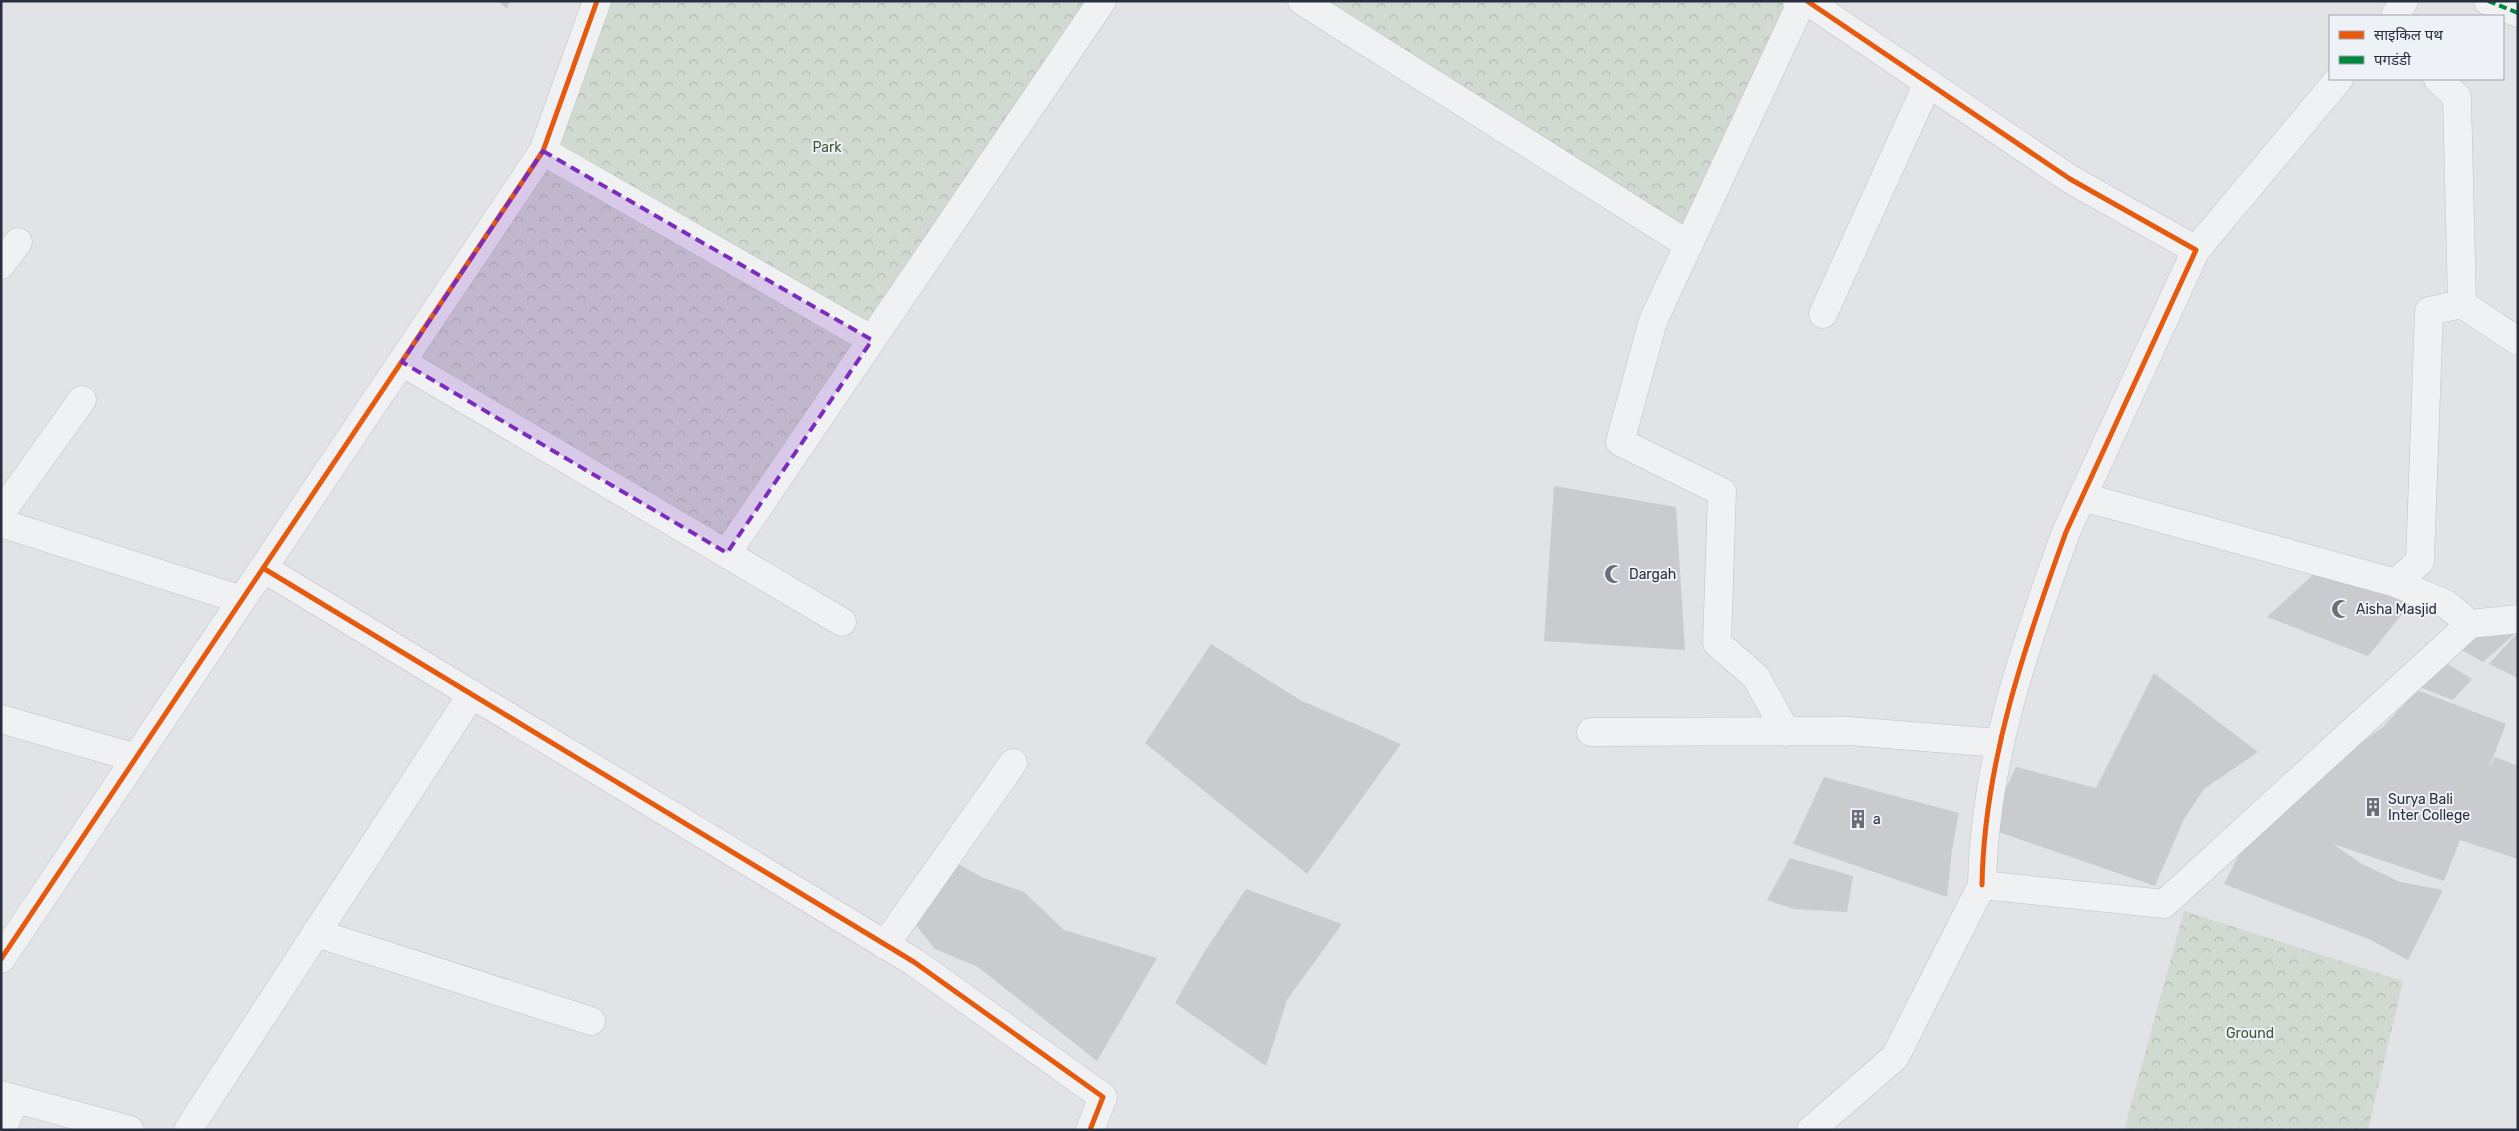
<svg xmlns="http://www.w3.org/2000/svg" width="2519" height="1131" viewBox="0 0 2519 1131" font-family="Rubik,'Noto Sans Devanagari',sans-serif">
	<defs>
		<pattern id="forest-crowns" width="20" height="18" patternUnits="userSpaceOnUse" patternTransform="scale(1.25)"><rect width="20" height="18" fill="#d1dad1"/><path d="M2 6a3 3 0 1 1 6 0M12 15a3 3 0 1 1 6 0" fill="none" stroke="#b3bbb4"/></pattern>
	</defs>
	<rect width="100%" height="100%" fill="#e1e3e6"/>
	<path fill="url(#forest-crowns)" d="M591,1H1102L727,553L402,362L543,151Z
		M1329,1H1794L1689,245Z
		M2184,911L2403,981L2368,1130H2124Z"/>
	<path fill="#c9cbce" d="M498,1H510L507,9Z
		M1554,486L1676,507L1685,650L1544,641Z
		M2317,571L2413,601L2368,656L2267,617Z
		M2470,624L2518,631L2483,662L2450,643Z
		M2518,632V678L2489,664Z
		M1211,644L1300,700L1401,744L1307,874L1145,743Z
		M2444,662L2472,679L2453,700L2419,687Z
		M2154,673L2258,752L2204,789L2183,821L2155,886L1987,828L2016,767L2096,788Z
		M2417,690L2506,724L2488,770L2495,757L2518,766V859L2460,840L2444,881L2333,844L2362,864L2400,882L2443,890L2408,960L2371,940L2224,884L2257,819L2383,727Z
		M1824,777L1959,813L1952,850L1947,897L1793,844Z
		M947,857L981,877L1024,892L1064,930L1157,958L1097,1061L978,967L935,949L907,914Z
		M1790,858L1853,876L1847,912L1794,909L1767,900Z
		M1246,889L1342,924L1287,1000L1266,1066L1175,1003L1203,954Z"/>
	<g fill="none" stroke-linecap="round" stroke-linejoin="round">
		<g stroke="#bfc1c4" stroke-width="29">
			<path id="street" d="M1302,1L1689,245
				M1807,1L2070,179L2196,250L2066,532C2025,645 1984,763 1982,885
				M2488,1L2518,13
				M2395,16L2404,1
				M2438,79L2457,97L2462,304
				M543,151L872,340
				M2196,250L2339,79
				M1,265L18,242
				M1823,314L1927,85
				M402,362L842,622
				M2083,497L2396,583L2420,561L2429,311L2462,304L2518,341
				M1,513L82,400
				M1,523L242,600
				M727,553L1102,1
				M263,568L914,962L1103,1097L1090,1130
				M2396,583L2446,604L2470,624
				M1,719L136,758
				M1591,732L1849,731L1998,743
				M1786,732L1756,677L1717,643L1722,492L1620,442L1653,321L1798,10L1797,1
				M316,933L591,1021
				M885,945L1013,763
				M1,959L543,151L597,1
				M1,1095L130,1130
				M2,1130L15,1099
				M188,1130L472,694
				M1811,1130L1895,1057L1982,885L2164,904L2470,624L2518,619"/>
		</g>
		<use href="#street" stroke="#f0f1f3" stroke-width="28"/>
		<path stroke="#00873e" stroke-width="4" stroke-dasharray="8 4" stroke-linecap="butt" d="M2488,1L2518,13"/>
		<g stroke="#eef1f6" stroke-width="8">
			<path id="cycleway" d="M1807,1L2070,179L2196,250L2066,532C2025,645 1984,763 1982,885
				M263,568L914,962L1103,1097L1090,1130
				M1,959L543,151L597,1"/>
		</g>
		<use href="#cycleway" stroke="#e8590c" stroke-width="5"/>
	</g>
	<path fill="#7b2cbf" fill-opacity="0.2" stroke="#7b2cbf" stroke-width="4" stroke-dasharray="10 6" stroke-linejoin="round" d="M543,151L872,340L727,553L402,362Z"/>
	<defs>
		<g id="mosque-bare" transform="scale(1.5)"><path d="M3.5-4.9A6 6 0 1 0 3.5 4.9A5 5 0 1 1 3.5-4.9Z" fill="#696f79" stroke="#eef1f6" stroke-width="2.5" paint-order="stroke"/></g>
		<g id="building-bare" transform="scale(1.5)"><path d="M-4-6H4V6H1V3H-1V6H-4ZM-2.5-4.3h1.7v1.8h-1.7ZM.8-4.3h1.7v1.8H.8ZM-2.5-1h1.7V.8h-1.7ZM.8-1h1.7V.8H.8Z" fill="#696f79" stroke="#eef1f6" stroke-width="2.5" paint-order="stroke"/></g>
	</defs>
	<g fill-rule="evenodd">
		<use href="#mosque-bare" x="1614" y="574"/>
		<use href="#mosque-bare" x="2341" y="609"/>
		<use href="#building-bare" x="2373" y="807"/>
		<use href="#building-bare" x="1858" y="819"/>
	</g>
	<g text-anchor="middle" dominant-baseline="central" stroke-width="4" stroke-linejoin="round" paint-order="stroke">
		<g font-size="14" fill="#3c5a36" stroke="#eef1f6">
			<text x="827" y="147">Park</text>
			<text x="2250" y="1033">Ground</text>
		</g>
		<g font-size="14" fill="#28303f" stroke="#eef1f6" text-anchor="start">
			<text x="1629" y="574">Dargah</text>
			<text x="2356" y="609">Aisha Masjid</text>
			<text x="2388" y="799">Surya Bali<tspan x="2388" dy="16">Inter College</tspan></text>
			<text x="1873" y="819">a</text>
		</g>
	</g>
	<rect width="2519" height="1131" fill="none" stroke="#28303f" stroke-width="5"/>
	<rect x="2329" y="15" width="175" height="65" fill="#eef1f6" stroke="#9fa4ad"/>
	<rect x="2339" y="31" width="25" height="8" fill="#e8590c" stroke="#9fa4ad"/>
	<text x="2374" y="40" font-size="15" fill="#28303f">साइकिल पथ</text>
	<rect x="2339" y="56" width="25" height="8" fill="#00873e" stroke="#9fa4ad"/>
	<text x="2374" y="65" font-size="15" fill="#28303f">पगडंडी</text>
</svg>
